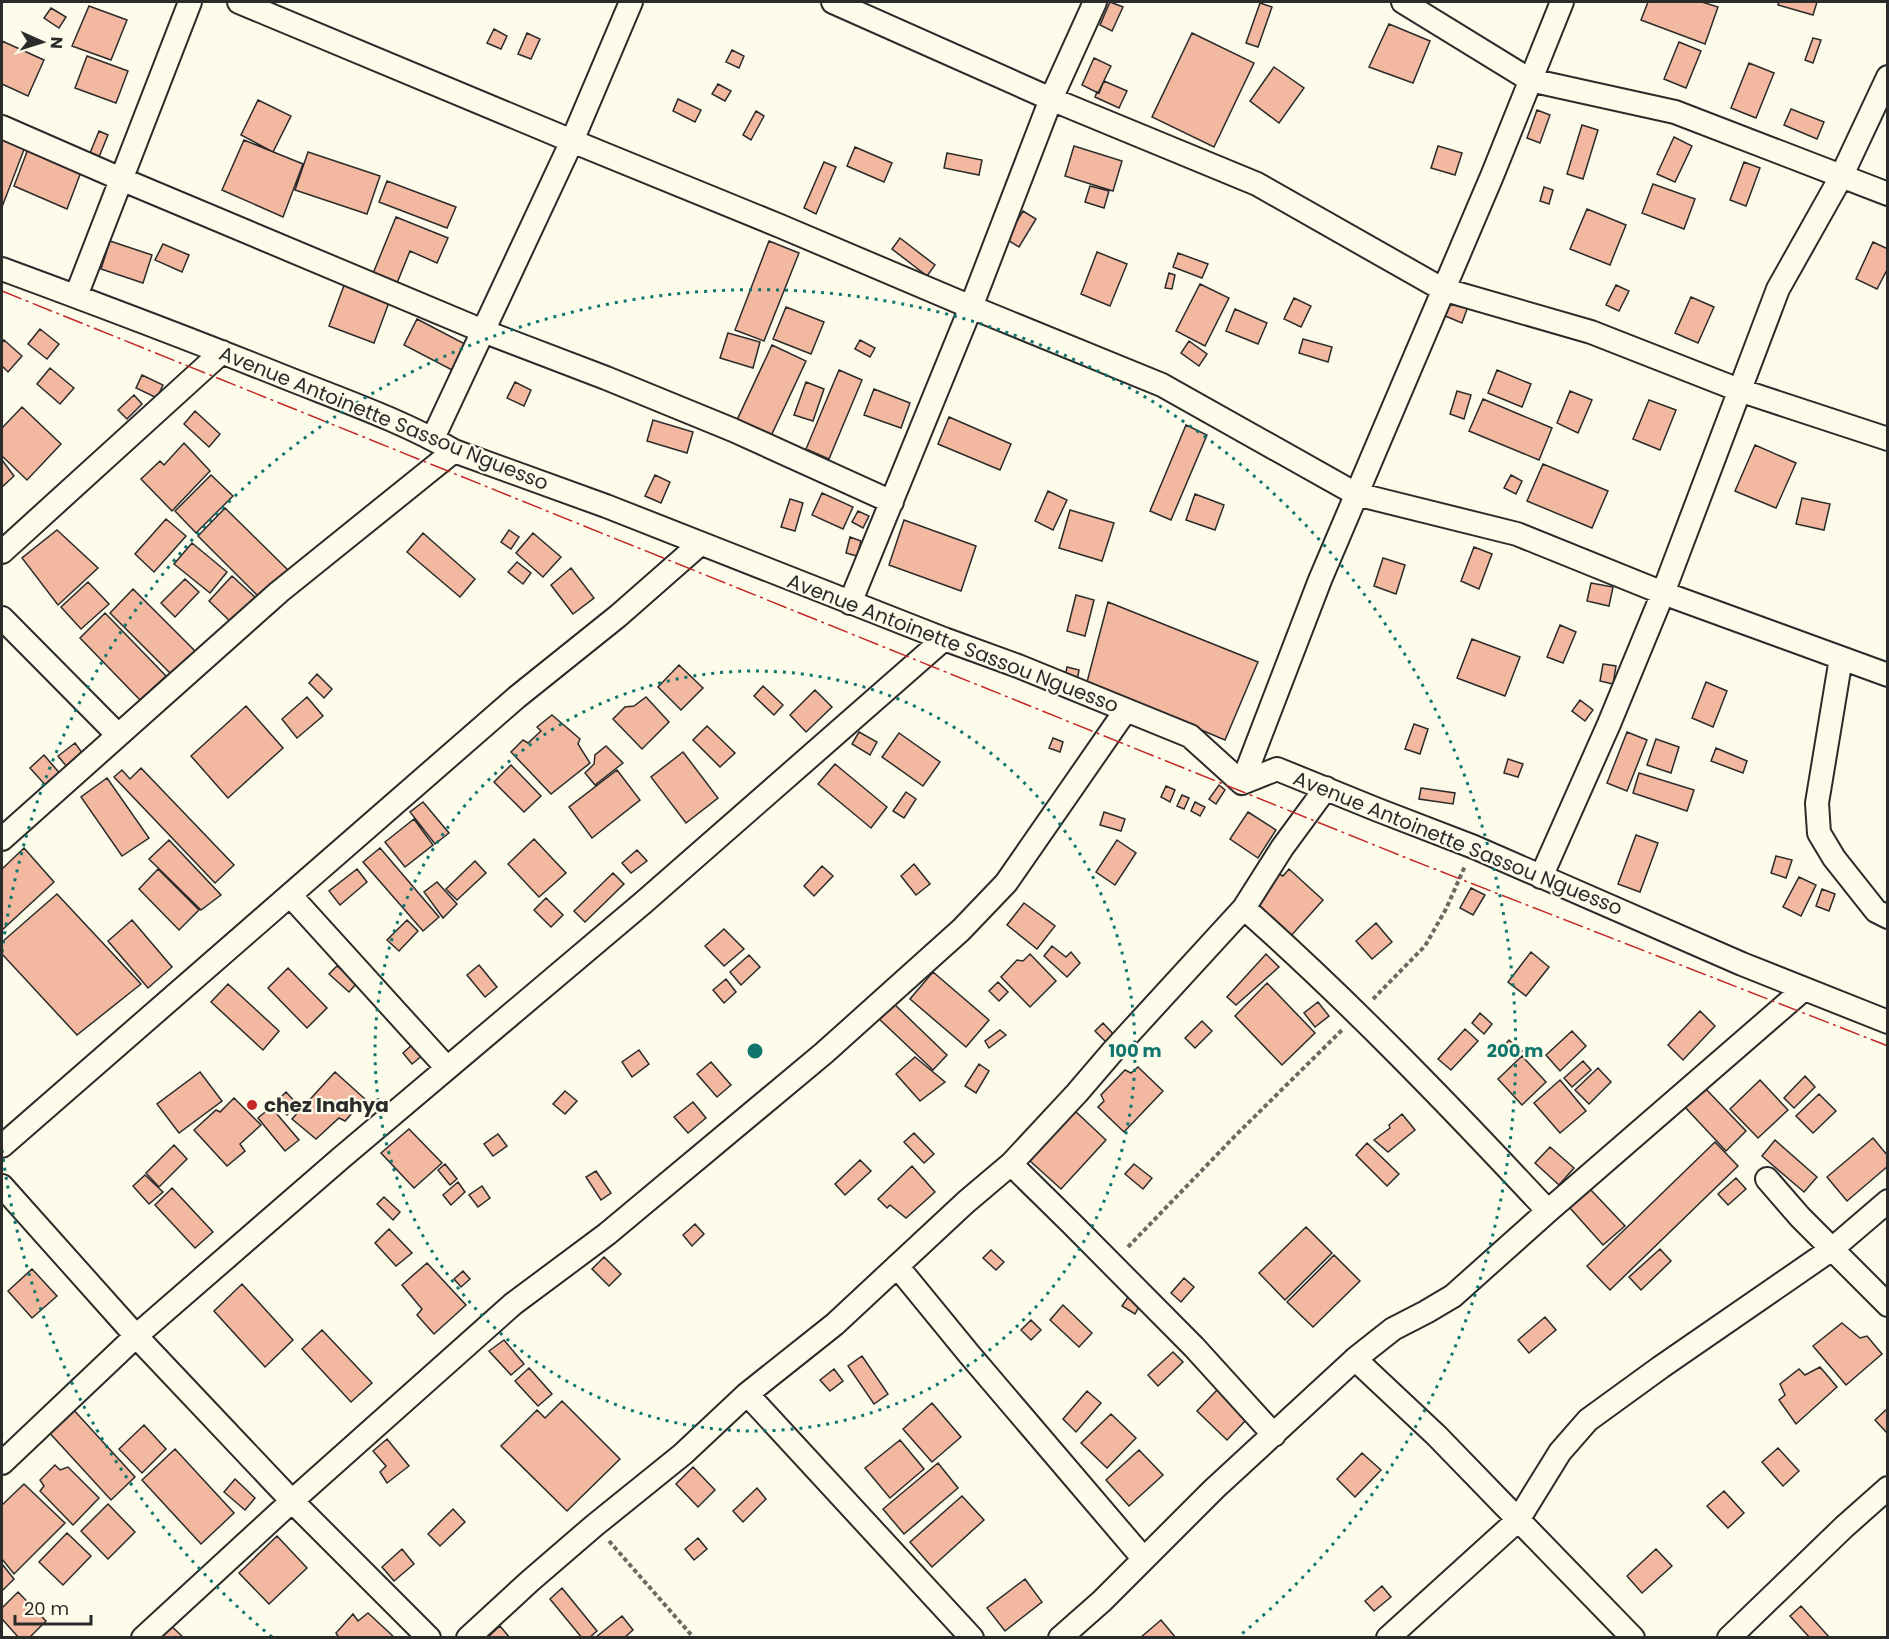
<svg xmlns="http://www.w3.org/2000/svg" width="1889" height="1639" viewBox="0 0 1889 1639" font-family="Poppins,sans-serif">
	<rect width="100%" height="100%" fill="#fdfbea"/>
	<path fill="#f2b8a0" stroke="#2b2b2b" stroke-width="1.5" d="M1110,2L1123,7L1112,31L1100,25Z
		M1648,2H1702L1718,7L1705,44L1641,20Z
		M1779,2H1817L1813,15L1778,5Z
		M1260,3L1272,7L1258,47L1246,43Z
		M89,6L127,20L111,60L72,46Z
		M51,8L66,17L59,28L44,18Z
		M1389,24L1430,41L1413,83L1369,67Z
		M494,29L507,36L501,49L487,43Z
		M527,33L540,39L531,59L518,54Z
		M1192,33L1254,63L1214,147L1152,117Z
		M1813,38L1821,40L1813,63L1805,60Z
		M2,41L44,60L28,96L2,84Z
		M1679,42L1701,51L1686,88L1664,79Z
		M732,50L744,56L739,68L726,62Z
		M87,56L128,71L116,103L75,88Z
		M1094,58L1111,66L1098,93L1082,85Z
		M1749,63L1774,73L1756,118L1731,108Z
		M1274,67L1304,88L1279,123L1250,101Z
		M1104,81L1127,91L1119,108L1095,97L1097,92L1099,93Z
		M718,84L731,91L725,101L712,94Z
		M678,99L701,110L695,122L673,111Z
		M258,100L291,116L273,152L241,135Z
		M1791,109L1824,122L1817,139L1784,125Z
		M1537,110L1550,115L1540,143L1527,138Z
		M756,111L764,116L751,140L743,135Z
		M1582,125L1598,130L1583,179L1567,174Z
		M99,131L108,135L99,157L90,153Z
		M2,137L25,147L2,207Z
		M1674,137L1692,146L1675,182L1657,174Z
		M244,140L303,164L283,217L222,190Z
		M1074,146L1122,161L1113,191L1065,176Z
		M1438,146L1462,153L1455,175L1431,168Z
		M855,147L892,163L884,182L847,166Z
		M28,149L81,172L67,209L14,186Z
		M308,152L380,176L367,214L295,190Z
		M947,153L982,160L979,175L944,168Z
		M824,162L836,167L816,214L804,208Z
		M1744,162L1760,168L1746,206L1730,200Z
		M387,181L456,207L447,228L379,202Z
		M1653,184L1695,199L1684,229L1642,213Z
		M1090,186L1109,191L1104,208L1085,202Z
		M1544,187L1553,190L1549,204L1540,201Z
		M1587,209L1626,225L1610,265L1570,249Z
		M1023,211L1036,219L1019,247L1006,239Z
		M396,217L448,238L437,263L410,251L397,283L372,276Z
		M900,238L935,265L927,276L892,249Z
		M110,241L152,255L143,283L101,269Z
		M769,241L799,253L764,341L735,330Z
		M1873,242L1888,249V268L1877,289L1856,279Z
		M163,244L189,255L182,272L155,260Z
		M1097,252L1127,264L1110,306L1081,294Z
		M1178,253L1208,264L1202,278L1173,267Z
		M1169,273L1175,275L1172,289L1165,288Z
		M346,280L391,297L374,343L329,326Z
		M1200,284L1229,298L1205,346L1176,331Z
		M1616,285L1629,291L1619,311L1606,305Z
		M1447,288L1471,298L1462,323L1438,313Z
		M1691,297L1714,307L1698,343L1675,333Z
		M1294,298L1311,306L1301,327L1284,319Z
		M786,307L824,322L811,354L773,339Z
		M1235,309L1267,323L1258,344L1226,331Z
		M417,319L465,344L452,370L404,345Z
		M40,329L59,344L47,359L28,344Z
		M728,333L760,342L753,368L720,358Z
		M1303,339L1332,347L1328,362L1299,353Z
		M4,340L22,356L8,372L2,366V343Z
		M860,340L875,348L870,357L855,349Z
		M1189,341L1207,354L1199,366L1181,353Z
		M772,345L806,361L771,436L737,420Z
		M50,368L74,388L60,404L37,384Z
		M839,370L862,380L829,459L806,449Z
		M1497,370L1531,384L1522,407L1488,393Z
		M142,375L163,385L157,398L136,388Z
		M515,382L531,390L524,406L507,398Z
		M806,382L824,389L813,421L794,415Z
		M874,389L910,403L901,428L864,415Z
		M1457,391L1471,395L1464,419L1450,414Z
		M1570,391L1592,400L1578,433L1557,423Z
		M134,395L142,404L127,419L118,410Z
		M1483,399L1552,428L1539,460L1469,431Z
		M1649,400L1676,410L1660,450L1633,439Z
		M22,407L61,444L27,480L2,456V428Z
		M195,411L220,434L209,447L184,424Z
		M949,417L1011,444L1000,470L938,444Z
		M653,420L693,432L687,453L647,441Z
		M1186,425L1207,435L1171,520L1150,511Z
		M184,443L210,471L172,511L141,479L160,461L164,465Z
		M1755,445L1796,463L1776,508L1735,491Z
		M2,460L14,476L2,487Z
		M1543,464L1608,491L1592,528L1527,501Z
		M211,475L233,496L196,533L175,511Z
		M655,475L670,482L661,503L645,496Z
		M1511,475L1522,481L1516,494L1504,488Z
		M1048,491L1067,500L1053,530L1035,521Z
		M822,493L853,507L843,529L812,515Z
		M1195,494L1224,505L1215,530L1186,520Z
		M1802,498L1830,504L1824,530L1796,524Z
		M790,499L803,503L795,531L781,527Z
		M225,508L289,571L261,599L198,536Z
		M1070,510L1114,523L1102,561L1059,548Z
		M858,511L869,516L863,528L852,522Z
		M166,519L186,536L154,572L135,554Z
		M904,520L976,546L961,591L889,565Z
		M57,530L98,568L58,605L22,558Z
		M509,530L519,537L511,549L501,542Z
		M423,533L475,579L460,597L407,552Z
		M533,533L561,557L543,577L516,553Z
		M850,537L861,541L857,556L846,553Z
		M192,543L227,572L210,593L174,564Z
		M1474,547L1492,554L1479,589L1461,581Z
		M1383,558L1405,565L1396,594L1374,586Z
		M517,562L531,573L523,584L508,572Z
		M571,568L594,598L573,614L551,585Z
		M232,576L256,598L232,623L209,601Z
		M185,579L199,592L175,617L161,603Z
		M88,582L109,604L81,629L61,607Z
		M1591,583L1613,587L1609,606L1587,601Z
		M133,589L200,656L177,680L110,613Z
		M1076,595L1094,600L1085,636L1067,631Z
		M1108,602L1258,662L1225,740L1087,682Z
		M105,613L166,676L140,700L80,638Z
		M1560,625L1576,632L1563,663L1547,657Z
		M1472,639L1520,657L1505,696L1457,678Z
		M1603,664L1616,666L1613,684L1600,681Z
		M679,665L703,688L681,710L658,687Z
		M1067,667L1079,670L1077,681L1065,677Z
		M317,674L332,689L324,698L309,683Z
		M1706,682L1727,691L1713,727L1692,718Z
		M763,686L783,705L774,715L754,696Z
		M815,690L832,707L806,732L790,715Z
		M307,697L323,716L297,738L282,719Z
		M646,697L669,722L642,749L613,719L625,707L634,706Z
		M1580,700L1593,710L1585,721L1572,711Z
		M246,706L283,748L228,798L191,756Z
		M552,715L580,739L578,744L590,763L551,794L511,752L523,740L528,743L541,731L537,727Z
		M1414,724L1428,729L1420,754L1405,749Z
		M707,726L735,753L720,767L693,740Z
		M859,732L877,742L870,755L852,744Z
		M1627,732L1647,740L1627,791L1607,783Z
		M899,733L940,762L923,786L882,757Z
		M1053,738L1063,742L1060,752L1049,748Z
		M1656,739L1679,747L1671,773L1647,765Z
		M75,743L83,754L67,767L58,756Z
		M606,746L623,763L595,785L585,773L594,764L595,755Z
		M1716,748L1747,761L1743,773L1711,761Z
		M683,752L718,798L686,823L651,777Z
		M44,755L62,776L48,788L30,768Z
		M1508,759L1523,764L1518,777L1504,773Z
		M835,764L887,807L871,828L818,784Z
		M511,765L541,796L524,812L494,782Z
		M141,768L234,865L215,883L114,777L122,770L130,779Z
		M617,770L640,800L592,838L569,807Z
		M1639,773L1694,790L1687,811L1633,793Z
		M107,778L149,838L122,856L81,797Z
		M1219,785L1225,790L1216,804L1209,799Z
		M1166,786L1175,790L1170,802L1161,797Z
		M1421,788L1455,793L1453,804L1419,799Z
		M906,792L916,799L904,818L893,811Z
		M1182,795L1189,798L1184,809L1177,806Z
		M423,802L449,833L435,844L410,812Z
		M1195,802L1205,807L1200,816L1191,811Z
		M1104,812L1125,819L1121,831L1100,825Z
		M1248,812L1276,830L1258,858L1230,839Z
		M414,819L433,845L405,867L385,842Z
		M1636,835L1658,843L1640,892L1618,884Z
		M534,839L566,873L539,897L508,864Z
		M169,840L221,895L201,910L149,859Z
		M1117,840L1136,853L1115,885L1096,872Z
		M24,848L54,882L2,930V869Z
		M380,848L439,917L423,931L363,862Z
		M637,850L647,861L631,873L622,863Z
		M1776,856L1792,860L1786,878L1771,873Z
		M475,861L486,873L457,900L446,889Z
		M914,864L930,884L916,895L901,876Z
		M822,866L833,876L814,896L804,886Z
		M158,869L199,910L179,930L139,889Z
		M357,869L367,882L340,905L329,891Z
		M1289,869L1323,900L1289,938L1256,909L1264,899L1262,890L1277,873L1283,876Z
		M613,873L624,884L585,922L574,911Z
		M1799,877L1816,885L1801,916L1783,907Z
		M437,882L457,904L443,918L424,892Z
		M1471,888L1485,895L1473,915L1460,908Z
		M1822,889L1835,894L1829,911L1816,906Z
		M57,894L141,984L77,1035L2,954V942Z
		M546,898L563,915L551,927L534,910Z
		M1024,903L1055,926L1037,949L1007,925Z
		M132,920L172,967L148,988L108,941Z
		M407,920L418,931L399,951L387,940Z
		M1376,923L1392,942L1372,959L1356,941Z
		M724,929L744,949L724,966L705,946Z
		M1052,946L1066,957L1071,952L1080,963L1067,977L1044,956Z
		M1531,952L1549,967L1526,996L1508,982Z
		M1030,954L1056,981L1030,1007L1001,977L1017,960L1023,961Z
		M1266,954L1279,967L1236,1005L1227,997Z
		M749,955L760,967L741,985L730,972Z
		M479,965L497,987L485,997L467,975Z
		M337,966L357,983L349,992L329,974Z
		M288,968L327,1008L307,1028L268,988Z
		M933,972L989,1020L966,1047L910,999Z
		M726,979L736,992L724,1003L713,990Z
		M998,982L1008,992L999,1001L989,991Z
		M1267,983L1315,1033L1282,1065L1235,1016Z
		M228,984L279,1031L263,1050L211,1002Z
		M892,1002L947,1055L933,1070L876,1016Z
		M1318,1002L1329,1016L1315,1027L1304,1013Z
		M1700,1011L1715,1026L1683,1060L1668,1045Z
		M1480,1013L1492,1024L1484,1034L1472,1023Z
		M1202,1021L1212,1031L1195,1048L1185,1038Z
		M1103,1023L1117,1038L1109,1045L1095,1031Z
		M1465,1029L1478,1041L1451,1070L1438,1059Z
		M1000,1030L1006,1035L989,1048L985,1041Z
		M1572,1031L1586,1046L1560,1071L1546,1055Z
		M1509,1040L1522,1051L1515,1059L1502,1048Z
		M414,1043L424,1054L412,1064L403,1053Z
		M639,1050L649,1064L632,1077L622,1062Z
		M1522,1056L1546,1082L1522,1105L1498,1079Z
		M915,1057L945,1082L920,1101L896,1074Z
		M1583,1061L1591,1070L1572,1087L1564,1078Z
		M711,1062L731,1085L717,1097L697,1074Z
		M979,1064L989,1071L976,1093L965,1086Z
		M1138,1067L1163,1091L1124,1132L1098,1107L1104,1101L1101,1095L1125,1070L1131,1073Z
		M1598,1068L1611,1082L1589,1104L1575,1090Z
		M200,1072L222,1101L179,1133L157,1104Z
		M335,1072L365,1099L345,1121L339,1118L316,1139L292,1119Z
		M1805,1076L1815,1087L1794,1108L1784,1098Z
		M1560,1080L1586,1111L1560,1133L1534,1103Z
		M1760,1080L1788,1110L1758,1138L1730,1109Z
		M1703,1086L1746,1131L1726,1151L1683,1105Z
		M565,1091L577,1101L565,1114L553,1104Z
		M286,1092L298,1105L287,1115L275,1103Z
		M1819,1094L1836,1111L1813,1133L1796,1116Z
		M234,1098L261,1125L240,1144L245,1151L227,1166L194,1130L216,1110L220,1112Z
		M693,1102L706,1118L688,1133L674,1117Z
		M271,1107L299,1140L285,1151L258,1118Z
		M1075,1111L1106,1140L1061,1189L1029,1160Z
		M1402,1114L1415,1130L1388,1152L1374,1140L1390,1128L1389,1125Z
		M409,1129L442,1163L414,1188L381,1153Z
		M914,1133L934,1154L924,1163L904,1142Z
		M498,1134L507,1146L493,1156L484,1144Z
		M1873,1138L1888,1156V1166L1847,1201L1827,1177Z
		M1775,1140L1817,1177L1804,1192L1762,1156Z
		M1715,1142L1738,1166L1610,1290L1587,1266Z
		M1367,1143L1399,1174L1387,1186L1356,1155Z
		M174,1145L187,1159L159,1187L146,1173Z
		M1550,1147L1574,1168L1559,1185L1535,1163Z
		M860,1160L871,1171L845,1195L835,1184Z
		M445,1164L457,1179L450,1185L438,1170Z
		M1134,1164L1152,1178L1143,1189L1125,1174Z
		M912,1166L935,1192L906,1218L890,1205L887,1208L878,1199Z
		M596,1171L611,1193L601,1200L586,1177Z
		M145,1175L163,1192L149,1204L133,1186Z
		M1736,1178L1746,1189L1728,1205L1718,1194Z
		M458,1182L465,1192L451,1205L443,1195Z
		M482,1186L490,1198L478,1207L469,1195Z
		M172,1188L213,1232L195,1248L155,1205Z
		M1590,1189L1625,1226L1603,1245L1570,1208Z
		M384,1197L400,1212L393,1220L377,1204Z
		M695,1224L704,1234L692,1246L683,1235Z
		M1306,1227L1332,1253L1285,1300L1259,1273Z
		M389,1229L412,1253L396,1266L375,1243Z
		M1660,1249L1671,1261L1641,1290L1629,1277Z
		M991,1250L1004,1262L996,1270L983,1258Z
		M1334,1255L1360,1281L1313,1327L1287,1302Z
		M604,1257L621,1274L609,1286L592,1269Z
		M427,1263L466,1305L434,1334L417,1315L422,1309L402,1285Z
		M32,1269L57,1296L32,1318L8,1291Z
		M463,1271L470,1279L461,1287L454,1279Z
		M1184,1278L1194,1287L1181,1302L1171,1293Z
		M242,1284L293,1340L265,1367L214,1311Z
		M1130,1294L1142,1301L1135,1314L1122,1306Z
		M1063,1305L1092,1333L1079,1347L1050,1320Z
		M1545,1317L1556,1330L1529,1353L1518,1340Z
		M1031,1320L1041,1330L1031,1340L1021,1330Z
		M1842,1323L1860,1338L1867,1336L1882,1354L1846,1385L1813,1346Z
		M322,1330L372,1383L351,1402L302,1349Z
		M504,1340L524,1364L511,1375L489,1351Z
		M1173,1352L1183,1362L1158,1386L1148,1375Z
		M862,1356L888,1394L874,1404L848,1366Z
		M1820,1367L1837,1387L1796,1424L1779,1400L1785,1395L1780,1384L1799,1369L1805,1375Z
		M529,1368L552,1394L538,1406L515,1381Z
		M834,1369L843,1381L830,1391L820,1380Z
		M1217,1390L1247,1419L1227,1440L1197,1411Z
		M1087,1391L1101,1403L1076,1432L1063,1419Z
		M562,1401L620,1459L567,1511L501,1446L537,1410L545,1418Z
		M932,1403L961,1437L932,1462L903,1429Z
		M71,1407L135,1477L111,1500L46,1429Z
		M1888,1408V1434L1875,1420Z
		M1111,1414L1136,1438L1107,1468L1081,1443Z
		M144,1425L166,1449L142,1473L119,1449Z
		M387,1439L409,1466L387,1483L380,1472L386,1466L373,1451Z
		M900,1440L924,1469L890,1498L865,1468Z
		M1778,1448L1799,1471L1783,1486L1762,1462Z
		M175,1449L234,1513L201,1544L142,1480Z
		M1139,1450L1163,1475L1129,1506L1106,1480Z
		M1362,1453L1381,1470L1355,1497L1337,1479Z
		M938,1463L958,1488L904,1534L883,1509Z
		M55,1465L60,1470L68,1467L99,1498L73,1525L40,1491L44,1486L40,1480Z
		M693,1467L715,1490L698,1507L676,1484Z
		M235,1479L255,1498L245,1510L224,1492Z
		M24,1484L65,1523L14,1574L2,1559V1505Z
		M757,1488L766,1499L743,1522L733,1511Z
		M1724,1491L1744,1513L1728,1528L1707,1506Z
		M962,1496L984,1520L932,1567L910,1542Z
		M108,1504L135,1532L108,1559L81,1531Z
		M453,1509L465,1522L440,1546L428,1534Z
		M67,1533L91,1556L63,1585L39,1562Z
		M277,1536L307,1568L269,1604L239,1573Z
		M698,1538L707,1549L694,1560L685,1549Z
		M402,1549L414,1564L394,1581L382,1567Z
		M1656,1549L1672,1566L1642,1593L1627,1576Z
		M2,1564L14,1579L2,1591Z
		M1025,1579L1042,1602L1005,1631L987,1608Z
		M1382,1586L1391,1597L1374,1611L1365,1601Z
		M562,1588L597,1631L589,1638H582L550,1599Z
		M18,1592L46,1621L29,1638H19L2,1619V1608Z
		M1801,1606L1830,1638H1810L1790,1616Z
		M368,1613L395,1638H339L336,1633L353,1614L358,1621Z
		M622,1616L633,1630L624,1638H595Z
		M1161,1620L1176,1638H1140Z
		M167,1622L184,1638H153Z
		M500,1626L510,1638H487Z"/>
	<g fill="none" stroke-linecap="round" stroke-linejoin="round">
		<g stroke="#2b2b2b" stroke-width="26">
			<path id="street" d="M239,2L572,141L780,226L971,307L1162,385L1356,494L1517,534L1663,593L1888,675
				M833,2L1051,99L1257,184L1442,289L1591,332L1739,390L1888,439
				M1403,2L1530,80L1675,112L1888,194
				M2,127L121,179L483,331L606,378L733,430L892,502
				M2,269C97,304 192,340 287,378C342,400 403,421 454,451L606,506L944,639L1018,666L1190,736L1242,783L1277,769L1378,810L1474,847L1742,964L1888,1022
				M76,296L190,2
				M433,438L572,141L631,2
				M2,552L222,352
				M850,603L971,307L1051,99L1095,2
				M2,618L118,735
				M1841,658L1817,803L1819,833L1834,858L1876,911L1888,917
				M1242,783L1320,580L1492,176L1562,2
				M2,839L279,592L454,451
				M1541,877L1609,724L1663,593L1778,289L1841,177L1888,77
				M290,895L447,1068
				M1244,908C1351,1003 1450,1106 1548,1211
				M2,1146L517,697L618,616L700,544
				M1011,1164L1072,1224L1194,1347L1274,1435
				M1767,1179L1800,1217L1888,1305
				M2,1186L136,1336L292,1501L429,1638
				M897,1266L969,1354L1143,1558
				M1355,1359L1437,1436L1633,1638
				M747,1394L972,1638
				M2,1463L136,1336L341,1158L644,902L944,639
				M143,1638L292,1501L513,1304L607,1234L824,1053L961,930L1006,883L1126,710
				M468,1638L530,1581L595,1525L683,1454L747,1394L835,1324L966,1202L1011,1164L1077,1093L1113,1051L1244,908L1282,848L1326,788
				M1060,1638L1102,1601L1214,1489L1355,1359L1393,1329L1426,1312L1453,1296L1548,1211L1804,989
				M1388,1638L1518,1520L1560,1452L1588,1420L1661,1367L1832,1249L1888,1201
				M1729,1638L1844,1527L1888,1488"/>
		</g>
		<path stroke="#6a6964" stroke-width="4" stroke-dasharray="4.5 3" stroke-linecap="butt" d="M1373,999L1425,946L1446,909L1465,866
			M1128,1247L1234,1137L1342,1030
			M609,1541L694,1638"/>
		<use href="#street" stroke="#fdfbea" stroke-width="22"/>
		<path stroke="#c62828" stroke-width="1.5" stroke-dasharray="21 4.5 3 4.5" stroke-linecap="butt" d="M2,291L1404,857L1888,1046"/>
	</g>
	<g fill="none" stroke="#0f766e" stroke-width="3" stroke-dasharray="3 6">
		<circle cx="755" cy="1051" r="380"/>
		<path d="M272 1637A760 760 0 0 1 2 1150M2 952A760 760 0 1 1 1238 1637"/>
	</g>
	<circle fill="#c62828" stroke="#fdfbea" stroke-width="2" cx="252" cy="1105" r="6"/>
	<g text-anchor="middle" dominant-baseline="central" stroke-width="4.5" stroke-linejoin="round" paint-order="stroke">
		<g font-size="20" fill="#2b2b2b" stroke="#fdfbea">
			<text transform="translate(384 418) rotate(22)">Avenue Antoinette Sassou Nguesso</text>
			<text transform="translate(953 643) rotate(21)">Avenue Antoinette Sassou Nguesso</text>
			<text transform="translate(1458 843) rotate(22)">Avenue Antoinette Sassou Nguesso</text>
		</g>
		<g font-size="20" font-weight="bold" fill="#2b2b2b" stroke="#fdfbea" text-anchor="start">
			<text x="264" y="1105">chez Inahya</text>
		</g>
	</g>
	<circle cx="755" cy="1051" r="9" fill="#0f766e" stroke="#fdfbea" stroke-width="3"/>
	<g font-size="18" text-anchor="middle" font-weight="bold" fill="#0f766e" stroke="#fdfbea" stroke-width="4.5" stroke-linejoin="round" paint-order="stroke">
		<text x="1135" y="1057">100 m</text>
		<text x="1515" y="1057">200 m</text>
	</g>
	<rect width="1889" height="1639" fill="none" stroke="#2b2b2b" stroke-width="6"/>
	<g transform="translate(42 42) rotate(93)" stroke="#fdfbea" stroke-width="4.5" paint-order="stroke">
	<path d="M0-4.5L10 22L0 15L-10 22Z" fill="#2b2b2b"/>
	<text y="-9" font-size="16" font-weight="bold" text-anchor="middle" fill="#2b2b2b">N</text>
	</g>
	<path d="M15 1615v9h76v-9" fill="none" stroke="#2b2b2b" stroke-width="3"/>
	<text x="24" y="1615" font-size="18" fill="#2b2b2b" stroke="#fdfbea" stroke-width="4.5" paint-order="stroke">20 m</text>
</svg>
